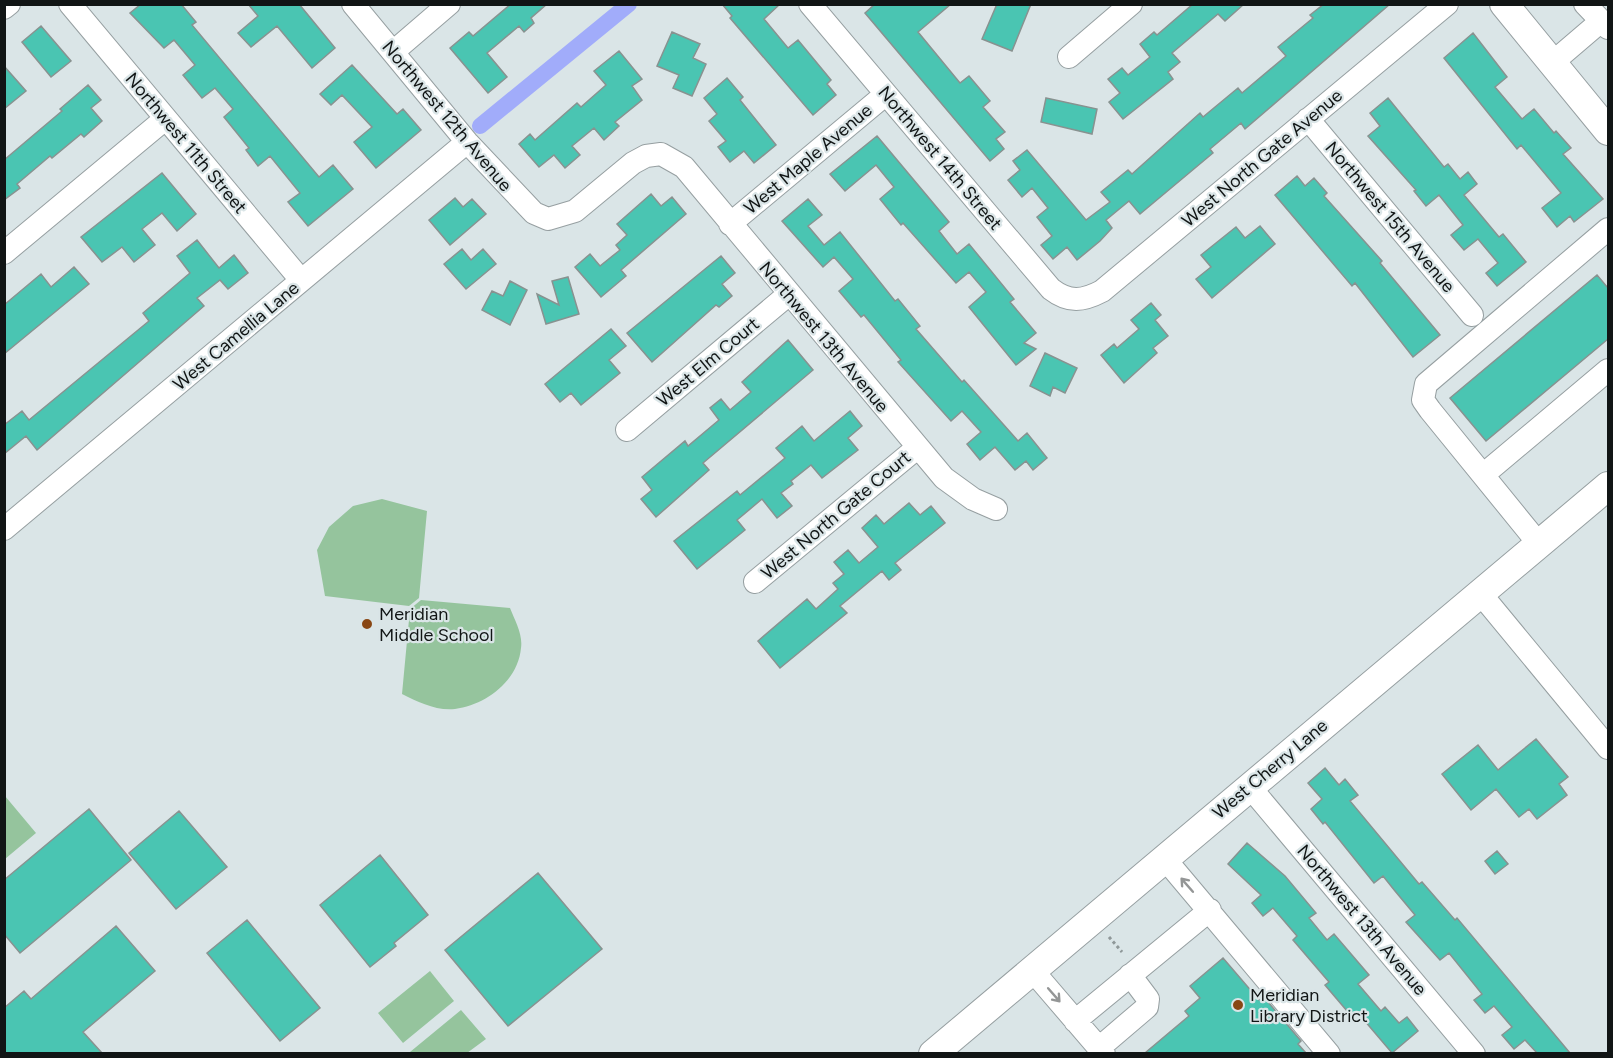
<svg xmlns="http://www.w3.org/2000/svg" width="1613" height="1058" viewBox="0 0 1613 1058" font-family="Figtree,sans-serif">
	<rect width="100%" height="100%" fill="#dae5e7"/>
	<path fill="#95c49d" d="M382,499L427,511L419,598L409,606L325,596L317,550L329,527L353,506Z
		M421,600L510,608C515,621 523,634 521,648C518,681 486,705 455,709C436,711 418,702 402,694L410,609Z
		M5,796L36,833L5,859Z
		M430,971L454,1001L403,1043L378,1013Z
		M461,1010L486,1039L467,1053H411L410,1052Z"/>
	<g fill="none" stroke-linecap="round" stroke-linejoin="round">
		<path stroke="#a1acfa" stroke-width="16" d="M480,126L629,4"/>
	</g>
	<path fill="#4ac5b2" stroke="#889290" stroke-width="1.5" d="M141,4H181L196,22L192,25L319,177L333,165L353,189L308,226L288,202L300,193L270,156L258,166L246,150L249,148L224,117L233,109L215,88L202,98L183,75L195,65L174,40L164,48L130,13Z
		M248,4H299L335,48L312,68L277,26L251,47L238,33L258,16Z
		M511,4H547L531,18L534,23L524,32L519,26L487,53L507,77L488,93L450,48L469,32L473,36Z
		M722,4H780L764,19L788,48L798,40L831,80L827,84L836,95L813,115L730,18L732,16Z
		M875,4H951L918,32L960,83L969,76L990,101L983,107L1005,132L996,139L1004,149L990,161L865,13Z
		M997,4H1031L1012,51L982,39Z
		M1193,4H1244L1225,21L1218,14L1172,53L1180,62L1168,72L1173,79L1123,119L1109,102L1120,93L1108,79L1122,68L1128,75L1150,57L1140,44L1154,32L1157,35Z
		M1324,4H1390L1245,129L1241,123L1210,149L1213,153L1140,214L1129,201L1106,220L1112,228L1100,241L1077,260L1067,247L1053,259L1041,245L1052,236L1037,217L1048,208L1032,188L1022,197L1008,180L1020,170L1013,161L1027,150L1086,220L1110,202L1101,192L1128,170L1132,174L1200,113L1203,117L1238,88L1242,93L1286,56L1278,47L1313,18L1310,15Z
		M41,26L71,61L51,77L22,42Z
		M672,32L700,44L693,58L706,64L692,96L673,88L679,75L657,66Z
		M1473,33L1507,77L1495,87L1522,119L1534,109L1554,133L1556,131L1571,148L1563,154L1603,199L1574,222L1570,216L1557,227L1542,208L1561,193L1521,145L1517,149L1444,58Z
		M619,51L642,79L632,86L642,100L615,122L619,126L604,140L594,128L572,146L580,155L565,168L554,155L539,167L519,144L530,134L535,140L577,103L581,107L606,85L594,71Z
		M352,65L397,114L403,109L421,130L376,168L354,142L372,127L342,95L331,105L320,94Z
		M4,66L26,91L4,109Z
		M727,78L743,97L740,100L776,145L754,163L744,151L730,162L718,147L726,141L709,121L717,114L704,98Z
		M88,85L101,100L91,108L102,121L84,137L81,134L52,158L50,156L17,184L20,188L4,200V160L62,111L60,109Z
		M1046,98L1097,109L1092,134L1041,122Z
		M1388,98L1444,167L1448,164L1460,179L1468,172L1477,184L1464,195L1499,237L1503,234L1526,262L1497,286L1486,273L1498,263L1478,239L1464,250L1451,235L1463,225L1439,195L1426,206L1414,191L1416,190L1368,136L1380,126L1370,113Z
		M877,136L949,222L939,231L957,254L969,244L1014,299L1010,302L1036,333L1024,343L1036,349L1016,365L969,307L986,292L969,272L956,283L903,223L901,225L880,199L894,187L876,165L845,191L830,174Z
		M162,173L196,214L177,231L162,213L142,229L155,245L134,262L122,247L102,262L81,237Z
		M1297,176L1305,186L1314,178L1327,193L1324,196L1382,261L1380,263L1440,335L1413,357L1355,283L1352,286L1275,195Z
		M651,194L661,206L672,197L686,214L621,270L626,276L601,297L575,267L590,254L600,266L620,250L616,245L627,235L617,224Z
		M455,198L463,207L472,199L486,214L450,245L429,220Z
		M808,199L822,215L808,226L824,245L840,232L895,301L898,299L920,326L916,329L962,382L964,380L1018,441L1027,433L1047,458L1033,470L1026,461L1015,470L995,447L980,460L967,444L981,432L962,411L951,421L898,362L901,360L864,315L861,317L839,291L853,279L834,257L823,267L782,221Z
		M1260,226L1275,244L1212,298L1196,279L1211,267L1201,255L1236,227L1245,238Z
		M197,240L219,268L234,255L248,273L228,289L220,280L197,298L204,306L37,450L26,436L4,454V425L22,411L29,420L149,321L143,313L190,273L177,256Z
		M462,249L471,260L483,249L496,264L466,289L444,264Z
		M721,256L735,273L722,284L732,296L719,307L716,305L652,362L627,333Z
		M74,267L89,284L4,354V305L41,274L51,287Z
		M1597,275L1608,288V339L1486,441L1450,398Z
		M568,277L579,314L546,324L537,294L559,305L552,281Z
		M510,281L527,290L510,325L482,310L492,291L503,296Z
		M1151,303L1161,315L1155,320L1168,336L1153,348L1157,353L1124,383L1101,355L1114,344L1117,348L1139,329L1131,320Z
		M611,329L626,346L609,360L620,373L581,405L571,393L560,402L545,384Z
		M788,340L813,370L703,463L709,470L656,517L641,499L652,490L642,477L685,441L688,446L719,420L710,408L721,399L730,410L751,392L742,382Z
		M1045,353L1077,368L1065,393L1053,387L1050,396L1030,386Z
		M850,411L862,426L848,438L858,450L822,478L811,465L791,481L793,484L781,493L792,506L777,518L762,499L737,520L745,530L697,569L674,541L737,491L740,495L785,458L776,448L802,426L814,441Z
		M909,503L920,515L931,506L945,523L895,563L901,570L889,580L882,571L840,606L847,613L780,668L758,641L807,599L816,609L838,589L833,583L844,574L834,562L848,550L859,563L878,547L862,528L876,515L884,524Z
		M1536,739L1568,777L1559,784L1567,795L1537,819L1529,809L1519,817L1496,789L1471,810L1442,774L1478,745L1498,770Z
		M1325,768L1339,785L1345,779L1358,795L1350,801L1419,884L1422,882L1455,920L1457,918L1570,1053H1537L1525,1040L1514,1049L1502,1035L1512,1027L1494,1006L1485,1013L1474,1000L1482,994L1449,953L1440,960L1406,922L1415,915L1395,891L1383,876L1374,883L1325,822L1323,824L1311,809L1322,799L1308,783Z
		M89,809L131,860L20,953L4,934V880Z
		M179,811L227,867L176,909L129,853Z
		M1247,843L1285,876L1316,913L1309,918L1327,940L1334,934L1369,975L1358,984L1381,1011L1385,1007L1399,1023L1407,1017L1418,1031L1392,1053L1358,1013L1353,1018L1325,985L1329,982L1293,940L1297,936L1273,908L1263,916L1252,903L1261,895L1228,864Z
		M1497,851L1508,864L1495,874L1485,861Z
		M380,855L428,915L394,943L396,946L370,967L320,905Z
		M538,873L602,949L508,1026L445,950Z
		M247,920L320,1008L280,1041L207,953Z
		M116,926L155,971L83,1032L102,1053H4V1008L24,991L31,999Z
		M1223,958L1259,1000L1263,996L1301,1041L1298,1044L1306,1053H1145L1189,1016L1185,1011L1200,998L1190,986Z"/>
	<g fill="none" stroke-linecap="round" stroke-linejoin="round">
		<g stroke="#969fa1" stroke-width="24">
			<path id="minor" d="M70,4L301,280
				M353,4L467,142L534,213L548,219L575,211L633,163L646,156L661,154L684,167L944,478L973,499L996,509
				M810,4L1051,289C1069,303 1083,301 1102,291L1447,4
				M1585,4L1608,28
				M4,8L9,4
				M393,52L449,4
				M1069,57L1131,4
				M1552,63L1600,22
				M1308,119L1472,315
				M730,224L886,94
				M4,253L165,119
				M627,430L789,294
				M1483,475L1608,370
				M4,529L467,142
				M1539,544L1430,410L1423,400L1426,384L1608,229
				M755,582L917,448
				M1480,593L1608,748
				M1249,786L1474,1054
				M1165,859L1329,1054
				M1032,970L1104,1054
				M1075,1021L1210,910
				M1099,1048L1147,1007L1148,999L1130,975"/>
		</g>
		<g stroke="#969fa1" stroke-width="30">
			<path id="major" d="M1504,4L1608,131
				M933,1054L1608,486"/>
		</g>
		<path stroke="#8f9899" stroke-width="3" stroke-dasharray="3 3" stroke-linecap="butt" d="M1109,937L1122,952"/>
		<use href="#minor" stroke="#fff" stroke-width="22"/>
		<use href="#major" stroke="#fff" stroke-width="28"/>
	</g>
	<defs><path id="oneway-shaft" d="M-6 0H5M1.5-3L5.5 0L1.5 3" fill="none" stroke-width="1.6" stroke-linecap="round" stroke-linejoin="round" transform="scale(1.5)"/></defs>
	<g stroke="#949696">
		<use href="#oneway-shaft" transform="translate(1187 885) rotate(-131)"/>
		<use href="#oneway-shaft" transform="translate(1054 995) rotate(49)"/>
	</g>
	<g fill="#894714" stroke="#dae5e7" stroke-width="2">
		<circle cx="367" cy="624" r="6"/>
		<circle cx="1238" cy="1005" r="6"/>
	</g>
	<g text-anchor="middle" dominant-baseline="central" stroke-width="4.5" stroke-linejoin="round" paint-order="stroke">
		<g font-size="18" fill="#111515" stroke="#dae5e7">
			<text transform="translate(447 116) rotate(50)">Northwest 12th Avenue</text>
			<text transform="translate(186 143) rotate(50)">Northwest 11th Street</text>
			<text transform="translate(940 158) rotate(50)">Northwest 14th Street</text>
			<text transform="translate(1262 158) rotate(-40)">West North Gate Avenue</text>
			<text transform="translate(808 159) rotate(-40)">West Maple Avenue</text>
			<text transform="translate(1390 217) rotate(50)">Northwest 15th Avenue</text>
			<text transform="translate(236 336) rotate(-40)">West Camellia Lane</text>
			<text transform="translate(824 337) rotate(50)">Northwest 13th Avenue</text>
			<text transform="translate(708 362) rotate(-40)">West Elm Court</text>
			<text transform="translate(836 515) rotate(-40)">West North Gate Court</text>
			<text transform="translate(1270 769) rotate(-40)">West Cherry Lane</text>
			<text transform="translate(1362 920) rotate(50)">Northwest 13th Avenue</text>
		</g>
		<g font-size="18" fill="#111515" stroke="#dae5e7" text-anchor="start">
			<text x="379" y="614">Meridian<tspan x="379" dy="21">Middle School</tspan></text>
			<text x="1250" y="995">Meridian<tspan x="1250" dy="21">Library District</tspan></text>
		</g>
	</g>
	<rect width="1613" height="1058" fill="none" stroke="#111515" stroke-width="12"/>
</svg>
